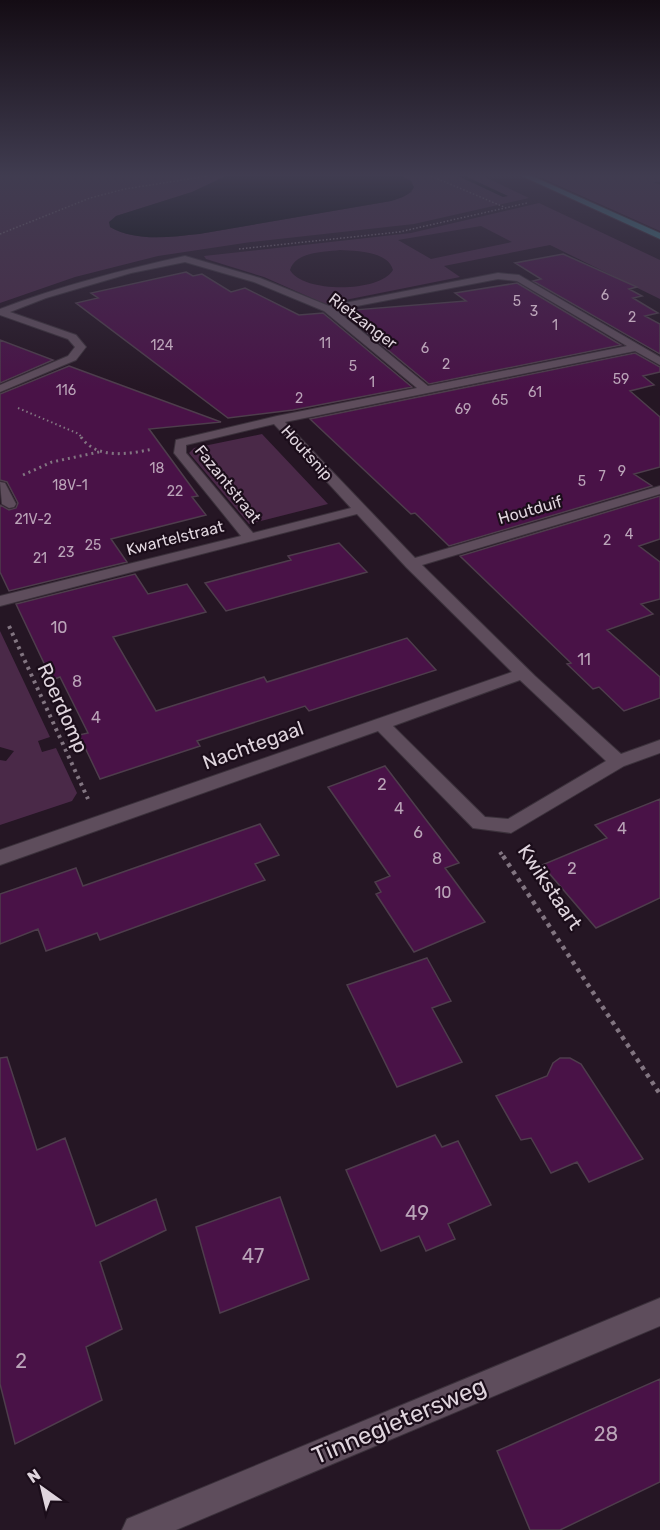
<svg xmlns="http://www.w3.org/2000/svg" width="660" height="1530" font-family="Rubik,sans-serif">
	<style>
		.green { fill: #4a2948; fill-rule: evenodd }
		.water { fill: #000606 }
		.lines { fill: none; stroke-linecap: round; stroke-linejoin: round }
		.stream { fill: #000606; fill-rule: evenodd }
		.building { fill: #491247; stroke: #4e3d4c; stroke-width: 1.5 }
		.lane-casing { stroke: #3b313b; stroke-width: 2 }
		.street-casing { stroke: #3b313b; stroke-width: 2 }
		.primary-casing { stroke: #3b313b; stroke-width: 2 }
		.path-far4 { stroke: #827581; stroke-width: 1.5; stroke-dasharray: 1.5 2; stroke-linecap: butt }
		.path-far3 { stroke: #827581; stroke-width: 2; stroke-dasharray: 1.5 3; stroke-linecap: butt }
		.path-far2 { stroke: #827581; stroke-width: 3; stroke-dasharray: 2 4; stroke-linecap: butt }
		.path-far1 { stroke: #827581; stroke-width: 4; stroke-dasharray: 3 4.5; stroke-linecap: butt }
		.path { stroke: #827581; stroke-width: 4.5; stroke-dasharray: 4 5; stroke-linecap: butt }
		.lane { fill: #5e4d5c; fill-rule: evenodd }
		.street { fill: #5e4d5c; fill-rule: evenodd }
		.primary { fill: #3b858e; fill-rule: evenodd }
		.labels { text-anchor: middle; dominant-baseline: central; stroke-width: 4.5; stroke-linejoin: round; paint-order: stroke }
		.far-number-label { font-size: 14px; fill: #baa4b8 }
		.far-street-label { font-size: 16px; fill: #dfd4dd; stroke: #1b0d1a }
		.number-label { font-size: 16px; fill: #baa4b8 }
		.street-label { font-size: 20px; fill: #dfd4dd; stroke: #1b0d1a }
		.near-number-label { font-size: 20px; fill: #baa4b8 }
		.near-street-label { font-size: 24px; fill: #dfd4dd; stroke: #1b0d1a }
	</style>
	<rect width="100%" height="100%" fill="#251624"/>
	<!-- green -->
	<path class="green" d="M 0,176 L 226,176 L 192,192 L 116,216 L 110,227 C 136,242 170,237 199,234 L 391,201 L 412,192 L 411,181 L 401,176 L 483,176 L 529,198 L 414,224 L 251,242 L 158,256 L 75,277 L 0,303 Z
		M 537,176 L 660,176 L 660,182 L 653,182 L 660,185 L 660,231 Z
		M 539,203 L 660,260 L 660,299 L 550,245 L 444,266 L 460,277 L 325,304 L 264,277 L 206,259 L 204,256 L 411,233 ZM 481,226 L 512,242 L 431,259 L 398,240 ZM 340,250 C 356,251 388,251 393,270 C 380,293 302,293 290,270 C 296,251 325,252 340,250 Z
		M 262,434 L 328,504 L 249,524 L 189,453 L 194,448 Z
		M 0,631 L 50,737 L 38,741 L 42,752 L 56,748 L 77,793 L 72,801 L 0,825 L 0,760 L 6,761 L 14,751 L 0,747 Z"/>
	<!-- water -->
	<path class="water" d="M 226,176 L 401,176 L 411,181 L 414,187 C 410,196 400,198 391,201 L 199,234 C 170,237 136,242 110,227 L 109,222 L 116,216 L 192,192 Z"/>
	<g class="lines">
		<!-- stream -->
		<path class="stream" d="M 458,176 L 465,176 L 508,196 L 503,197 Z"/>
	</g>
	<!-- building -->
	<path class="building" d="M 563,254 L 637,287 L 629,289 L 642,296 L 633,298 L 658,313 L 645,316 L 660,324 L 660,354 L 533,281 L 541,279 L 515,263 Z
		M 186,272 L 193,276 L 202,274 L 231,292 L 245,288 L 299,315 L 323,313 L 412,387 L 293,410 L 228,418 L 76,303 L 98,298 L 91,293 Z
		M 517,283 L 621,345 L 429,384 L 341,311 L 466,301 L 455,293 Z
		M 0,340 L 53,360 L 0,383 Z
		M 635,353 L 660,367 L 660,372 L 643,376 L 654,385 L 630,391 L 660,417 L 660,467 L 634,474 L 652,486 L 449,546 L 415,513 L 411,514 L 310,419 Z
		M 69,366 L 221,422 L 149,429 L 198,496 L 192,497 L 206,515 L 111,539 L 127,562 L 9,591 L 0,572 L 0,505 L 9,510 L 16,508 L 18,503 L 7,482 L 0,480 L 0,394 Z
		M 660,496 L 660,539 L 639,546 L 660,562 L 660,599 L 641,604 L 653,614 L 607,630 L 660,677 L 660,698 L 624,711 L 599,687 L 593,689 L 567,664 L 571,663 L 460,556 Z
		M 339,543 L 367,572 L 226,611 L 205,583 L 291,560 L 288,556 Z
		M 135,574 L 148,594 L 187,584 L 206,612 L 113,637 L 156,711 L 264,677 L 267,682 L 407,638 L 436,670 L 309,711 L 305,706 L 197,741 L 200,746 L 100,779 L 79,735 L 88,733 L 60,677 L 52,680 L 16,604 Z
		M 385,766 L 459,863 L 445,868 L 485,922 L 414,952 L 376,894 L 381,892 L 375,882 L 390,876 L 328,787 Z
		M 660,799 L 660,898 L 596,928 L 542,865 L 607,838 L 595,825 Z
		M 260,824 L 279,855 L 255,864 L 265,880 L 100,940 L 97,933 L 46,951 L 38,929 L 0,944 L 0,894 L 76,868 L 83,886 Z
		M 427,958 L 451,1001 L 432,1008 L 462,1062 L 397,1087 L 347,985 Z
		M 7,1057 L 37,1150 L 65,1138 L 96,1226 L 156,1199 L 166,1230 L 100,1262 L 122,1329 L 86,1347 L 102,1400 L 15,1444 L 0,1384 L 0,1058 Z
		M 560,1058 L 570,1058 L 581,1064 L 643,1159 L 589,1182 L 577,1162 L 551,1173 L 531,1138 L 521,1140 L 496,1096 L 547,1076 L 553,1063 Z
		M 435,1135 L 442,1147 L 458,1141 L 491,1205 L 448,1224 L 455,1239 L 426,1251 L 419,1236 L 381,1251 L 346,1170 Z
		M 280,1197 L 309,1279 L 220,1313 L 196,1227 Z
		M 660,1379 L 660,1482 L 560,1530 L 530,1530 L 497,1451 Z"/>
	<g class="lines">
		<!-- lane casing -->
		<g class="lane-casing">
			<path id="lane" d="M 0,482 L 5,483 L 16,504 L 14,507 L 9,508 L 2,504 Z"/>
		</g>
		<!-- street casing -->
		<g class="street-casing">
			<path id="street" d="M 185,256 L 260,278 L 329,306 L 498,273 L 519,275 L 660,357 L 660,365 L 635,351 L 285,422 L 415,558 L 660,486 L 660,494 L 422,565 L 535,676 L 621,754 L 660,740 L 660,753 L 624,766 L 511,833 L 473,828 L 378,731 L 0,865 L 0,850 L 512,672 L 406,567 L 357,514 L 0,606 L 0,596 L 241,536 L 174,453 L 176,440 L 277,416 L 417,388 L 324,311 L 254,282 L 185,262 L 131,273 L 46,298 L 10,312 L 76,335 L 86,347 L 76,360 L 0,392 L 0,385 L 68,356 L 75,347 L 68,339 L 0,315 L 0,309 C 60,286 122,270 185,256 ZM 498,279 L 517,281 L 627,346 L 428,386 L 336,310 ZM 274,424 L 351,508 L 253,533 L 186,453 L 186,445 ZM 520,680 L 606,761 L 508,819 L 485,817 L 393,726 Z
				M 660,1298 L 660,1326 L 176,1530 L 122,1530 L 127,1519 Z"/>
		</g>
		<!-- primary casing -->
		<g class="primary-casing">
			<path id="primary" d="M 522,176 L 532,176 L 660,233 L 660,239 Z"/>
		</g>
		<!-- path-far4 -->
		<path class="path-far4" d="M 431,176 L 504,207
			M 0,234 L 90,198 L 125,189 L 208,176
			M 239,249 L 399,232 L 527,203"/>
		<!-- path-far3 -->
		<path class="path-far3" d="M 18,408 L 79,434 L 82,438"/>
		<!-- path-far2 -->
		<path class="path-far2" d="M 81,437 C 97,460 129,454 153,449
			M 23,475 L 52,462 L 99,452"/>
		<!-- path-far1 -->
		<path class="path-far1" d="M 9,626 L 88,799
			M 500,852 L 504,858"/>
		<!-- path -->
		<path class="path" d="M 503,856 L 660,1094"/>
		<!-- lane -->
		<use href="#lane" class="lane"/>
		<!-- street -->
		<use href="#street" class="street"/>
		<!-- primary -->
		<use href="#primary" class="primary"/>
	</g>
	<!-- sky -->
	<linearGradient id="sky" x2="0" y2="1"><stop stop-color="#140c14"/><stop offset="0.45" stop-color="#403c50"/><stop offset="1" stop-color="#403c50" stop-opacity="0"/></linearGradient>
	<rect width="660" height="390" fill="url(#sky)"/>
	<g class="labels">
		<!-- far-number labels -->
		<g class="far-number-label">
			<text x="605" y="295">6</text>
			<text x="517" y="301">5</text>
			<text x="534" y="311">3</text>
			<text x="632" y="317">2</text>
			<text x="555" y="325">1</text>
			<text x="325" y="343">11</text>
			<text x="162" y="345">124</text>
			<text x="425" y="348">6</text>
			<text x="446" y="364">2</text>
			<text x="353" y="366">5</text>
			<text x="621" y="379">59</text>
			<text x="372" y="382">1</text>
			<text x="66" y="390">116</text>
			<text x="535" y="392">61</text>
			<text x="299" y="398">2</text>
			<text x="500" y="400">65</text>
			<text x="463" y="409">69</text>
			<text x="157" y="468">18</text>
			<text x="622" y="471">9</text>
			<text x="602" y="476">7</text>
			<text x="582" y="481">5</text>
			<text x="70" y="485">18V-1</text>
			<text x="175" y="491">22</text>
			<text x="33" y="519">21V-2</text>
			<text x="629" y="534">4</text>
			<text x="607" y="540">2</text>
			<text x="93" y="545">25</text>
			<text x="66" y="552">23</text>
			<text x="40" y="558">21</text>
		</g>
		<!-- far-street labels -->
		<g class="far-street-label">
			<text transform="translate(363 321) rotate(37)">Rietzanger</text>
			<text transform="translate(307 453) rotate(48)">Houtsnip</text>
			<text transform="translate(228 484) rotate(51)">Fazantstraat</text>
			<text transform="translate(530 510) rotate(-16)">Houtduif</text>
			<text transform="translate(175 538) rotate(-14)">Kwartelstraat</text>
		</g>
		<!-- number labels -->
		<g class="number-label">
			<text x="59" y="627">10</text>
			<text x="584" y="659">11</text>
			<text x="77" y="681">8</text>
			<text x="96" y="717">4</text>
			<text x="382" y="784">2</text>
			<text x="399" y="808">4</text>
			<text x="622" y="828">4</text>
			<text x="418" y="832">6</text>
			<text x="437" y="858">8</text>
			<text x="572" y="868">2</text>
			<text x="443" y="892">10</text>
		</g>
		<!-- street labels -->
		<g class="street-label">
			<text transform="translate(63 708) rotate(66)">Roerdomp</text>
			<text transform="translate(253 745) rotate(-20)">Nachtegaal</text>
			<text transform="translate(550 887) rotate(56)">Kwikstaart</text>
		</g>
		<!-- near-number labels -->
		<g class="near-number-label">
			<text x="417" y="1213">49</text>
			<text x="253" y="1256">47</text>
			<text x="21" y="1361">2</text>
			<text x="606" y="1434">28</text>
		</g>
		<!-- near-street labels -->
		<g class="near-street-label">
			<text transform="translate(399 1421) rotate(-23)">Tinnegietersweg</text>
		</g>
	</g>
	<!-- north arrow -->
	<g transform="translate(42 1488) rotate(326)" stroke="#1b0d1a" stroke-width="4.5" paint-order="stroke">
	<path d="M0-4.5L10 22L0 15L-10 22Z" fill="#dfd4dd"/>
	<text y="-9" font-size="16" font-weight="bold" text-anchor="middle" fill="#dfd4dd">N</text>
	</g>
</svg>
